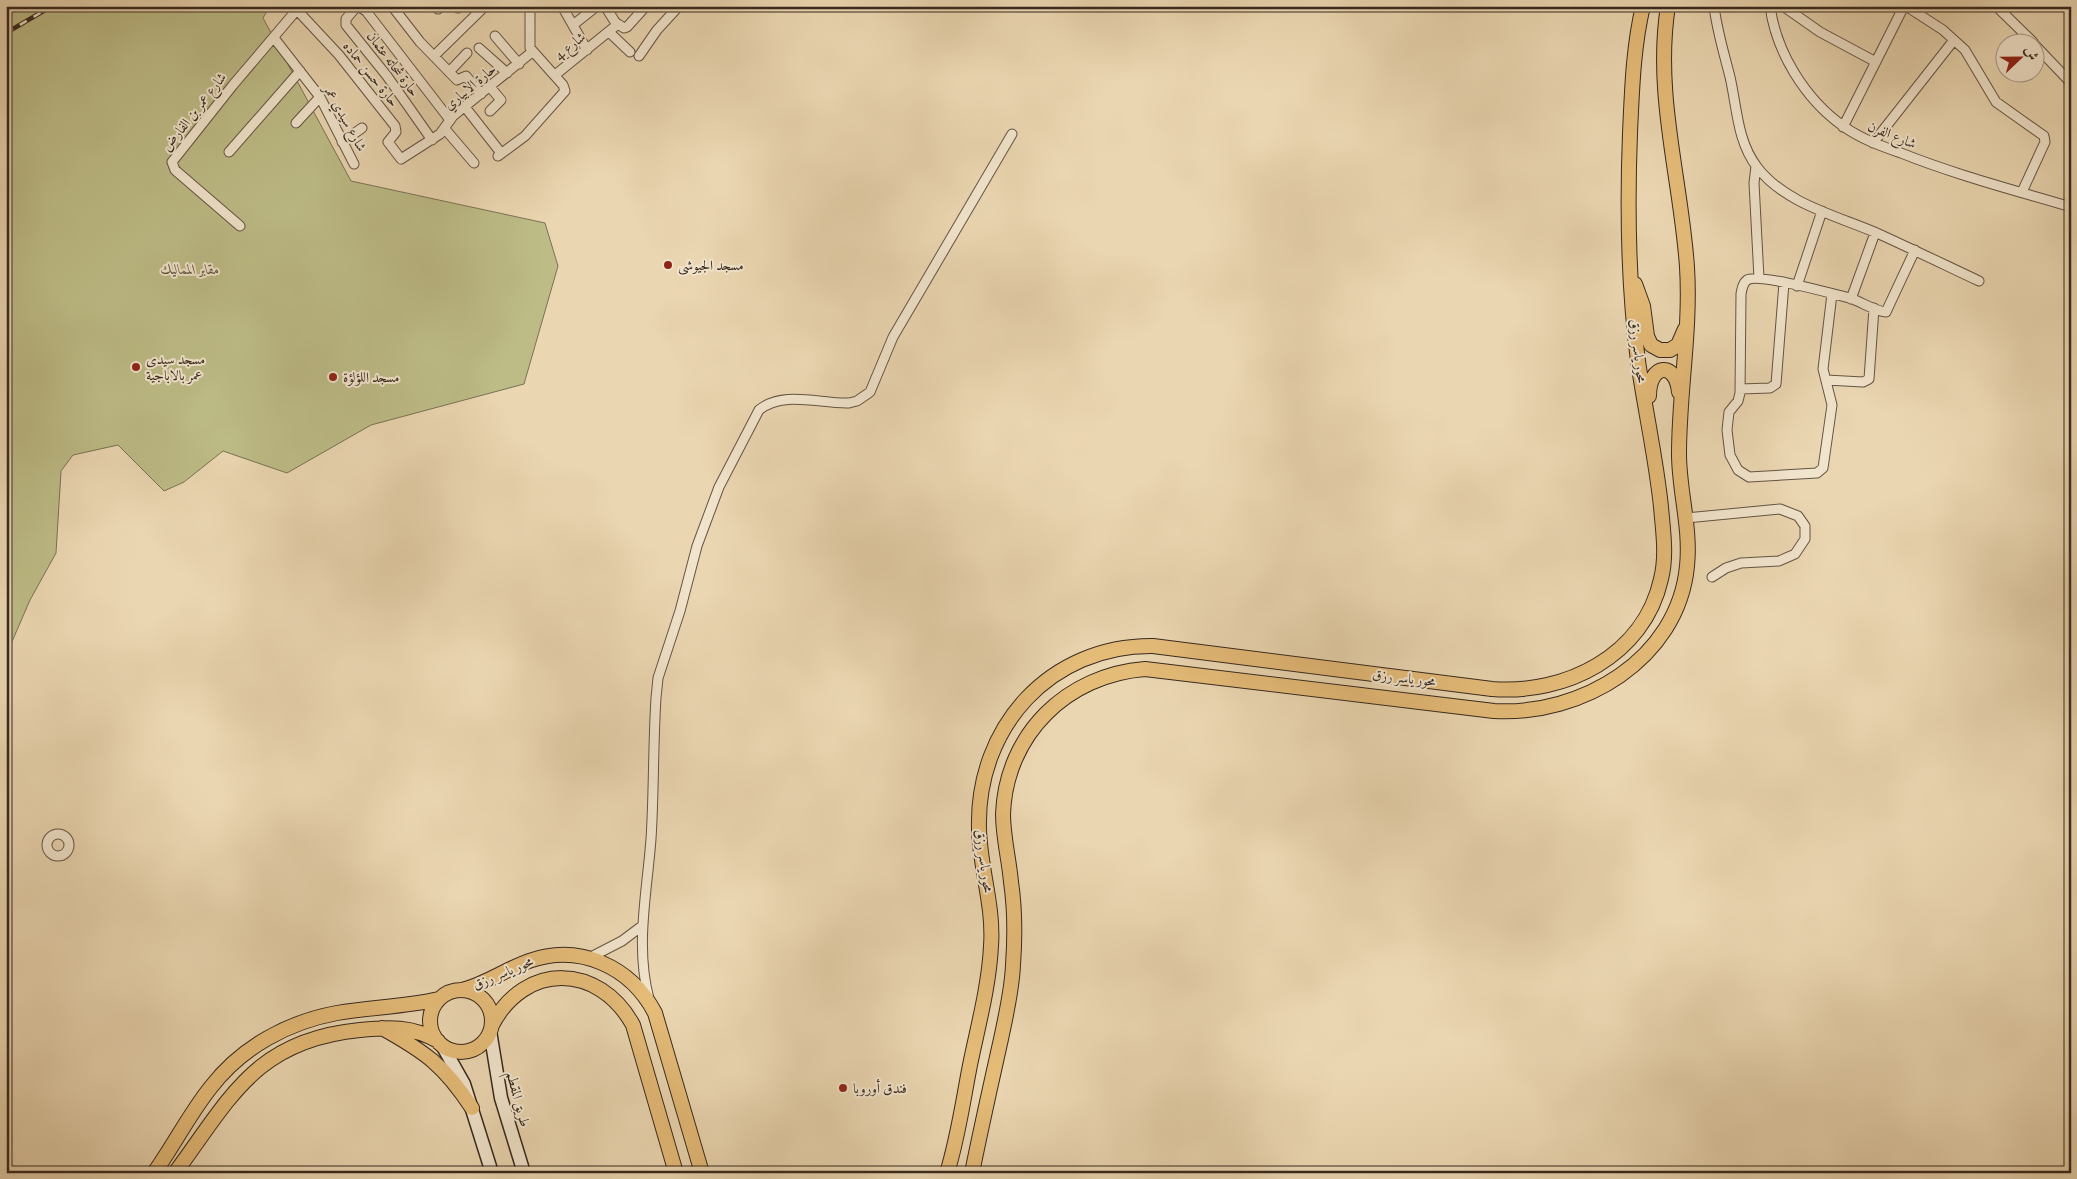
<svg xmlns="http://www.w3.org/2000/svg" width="2077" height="1179" font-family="'IM FELL Great Primer',Amiri,serif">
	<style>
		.green { fill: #bdbc87; stroke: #7a7253 }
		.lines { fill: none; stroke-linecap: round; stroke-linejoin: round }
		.street-casing { stroke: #645444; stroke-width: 11 }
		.secondary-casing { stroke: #37291f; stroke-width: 15 }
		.primary-casing { stroke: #37291f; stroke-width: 16 }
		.street { stroke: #f1e4cc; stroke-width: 9 }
		.secondary { stroke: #f1e4cc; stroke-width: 12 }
		.primary { stroke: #e5bb78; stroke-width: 14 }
		.rail-casing { stroke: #37291f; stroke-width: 4.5 }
		.rail { stroke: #f1e4cc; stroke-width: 2.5; stroke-dasharray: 8; stroke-linecap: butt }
		.poi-dot { fill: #8f2418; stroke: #f1e4cc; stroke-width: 2 }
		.labels { text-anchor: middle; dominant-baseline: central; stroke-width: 4; stroke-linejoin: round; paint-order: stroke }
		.street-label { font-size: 14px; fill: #37291f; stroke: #f1e4cc }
		.poi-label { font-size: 14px; fill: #37291f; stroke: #f1e4cc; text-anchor: start }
		.park-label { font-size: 14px; font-style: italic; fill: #584e39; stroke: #f1e4cc }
	</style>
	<rect width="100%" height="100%" fill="#ead6b1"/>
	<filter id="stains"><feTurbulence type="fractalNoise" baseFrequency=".004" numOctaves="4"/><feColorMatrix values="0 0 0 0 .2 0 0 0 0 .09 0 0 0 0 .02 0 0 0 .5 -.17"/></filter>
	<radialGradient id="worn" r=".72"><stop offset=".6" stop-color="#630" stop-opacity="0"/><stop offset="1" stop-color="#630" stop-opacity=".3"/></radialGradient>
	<!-- green -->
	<path class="green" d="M 6,6 L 270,6 L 263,18 L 351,181 L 545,223 L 558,266 L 524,384 L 371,425 L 287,473 L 223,451 L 184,482 L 164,491 L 118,445 L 73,455 L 61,471 L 56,553 L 30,600 L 11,644 L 6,649 Z"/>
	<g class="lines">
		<!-- street casing -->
		<g class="street-casing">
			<path id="street" d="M 357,6 L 346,19 L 346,25 L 387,76 L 432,140
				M 358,6 L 366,11 L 450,120
				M 392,6 L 420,42 L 457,80 L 466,76 L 481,94
				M 435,6 L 438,9
				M 456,6 L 458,8
				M 562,6 L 587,50
				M 605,6 L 617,25
				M 1714,6 C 1717,31 1724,53 1730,77 C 1737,107 1737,141 1757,167 C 1785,204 1838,216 1879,234 C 1912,249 1945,265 1979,281
				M 1770,6 C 1776,52 1805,99 1843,126 C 1861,139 1881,146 1901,153 C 1956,175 2014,190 2071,207
				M 1783,6 L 1820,32 L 1876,62
				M 1906,6 L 1943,30 L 1965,50 L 1996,102 L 2044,136 L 2045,142 L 2022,192
				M 1996,6 L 2033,42
				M 297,10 L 339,55 L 395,126 L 396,132 L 388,142 L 401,159 L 440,134 L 453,116 L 532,52
				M 573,25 L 597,6
				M 609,32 L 630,52
				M 495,36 L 519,64
				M 274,38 L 320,97 L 354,164
				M 2034,44 L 2071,83
				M 479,48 L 507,73
				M 434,56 L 485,6
				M 639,56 L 657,30 L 679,6
				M 449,72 L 467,53
				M 555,75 L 618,24 L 624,28 L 627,27 L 646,6
				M 490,87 L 501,100 L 490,111
				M 465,107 L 501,153
				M 296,123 L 320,97
				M 1843,127 L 1904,6
				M 445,129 L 474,163
				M 342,142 L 362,128
				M 1873,143 L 1954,40
				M 229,152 L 300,71
				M 498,156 L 525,136 L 565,91 L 563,85 L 530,48 L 530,6
				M 1756,166 L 1754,183 L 1759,278
				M 240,226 L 175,170 L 172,162 L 233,85 L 300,6
				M 1797,286 L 1822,211
				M 1832,294 L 1823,369 L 1832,405 L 1823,468 L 1817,473 L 1749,477 L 1738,470 L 1730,455 L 1727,430 L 1729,412 L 1738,401 L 1740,393 L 1741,294 C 1742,288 1743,283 1747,280 C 1758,273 1834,294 1850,298 C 1862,302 1874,311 1886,312 L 1915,250
				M 1851,299 L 1875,233
				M 1826,380 L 1863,382 L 1869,379 L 1874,308
				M 1740,389 L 1770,388 L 1776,384 L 1784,283
				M 1686,518 L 1780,509 L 1798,516 L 1805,526 L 1805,539 L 1795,554 L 1779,561 L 1741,563 L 1726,568 L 1712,577
				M47 845a11 11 0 1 1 22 0a11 11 0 1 1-22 0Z
				M 589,958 L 622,941 L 642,926
				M 649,999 C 635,946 647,893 651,839 C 654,792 653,745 656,698 L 658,678 L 680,611 L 697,546 L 719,487 L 759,410 C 783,390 820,404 849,403 L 857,401 L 870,392 L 893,337 L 1012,134"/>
		</g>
		<!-- secondary casing -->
		<g class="secondary-casing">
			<path id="secondary" d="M 490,1031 L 501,1098 L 524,1173
				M 442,1045 L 464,1084 L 492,1173"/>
		</g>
		<!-- primary casing -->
		<g class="primary-casing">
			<path id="primary" d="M 1635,284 L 1643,306 L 1647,336 L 1651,345 L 1660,350 L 1670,350 L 1678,345 L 1685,329
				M 1649,396 C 1649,363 1676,361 1679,392
				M 462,990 C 486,984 506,969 529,961 C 580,943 631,967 655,1013 L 702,1173
				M430 1021a31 31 0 1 1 62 0a31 31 0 1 1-62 0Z
				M 492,1025 C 525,962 599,963 633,1025 L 676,1173
				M 382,1028 C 425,1052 444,1065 472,1108
				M 154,1173 C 174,1145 190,1113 211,1087 C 242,1047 288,1022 337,1013 C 371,1007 405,1007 439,999
				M 175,1173 C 231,1097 256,1040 360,1030 C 389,1027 412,1026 438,1041
				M 947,1173 C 958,1138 963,1101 970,1065 C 978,1026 989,986 991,946 C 994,906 980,869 979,829 C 976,727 1050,645 1153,646 L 1492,689 C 1565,695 1644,656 1661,579 C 1667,555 1663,531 1661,507 C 1656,458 1645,410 1638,361 C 1628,285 1627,210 1630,133 C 1632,91 1633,48 1643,6
				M 972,1173 C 981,1128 991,1084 1001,1039 C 1006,1015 1012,990 1013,965 C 1015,937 1015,909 1011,882 C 1009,859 1003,837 1003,814 C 1006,734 1067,675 1145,669 L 1494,711 C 1581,716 1678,660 1687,566 C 1691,528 1679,491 1679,454 C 1679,391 1691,330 1687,267 C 1681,179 1654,94 1668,6"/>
		</g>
		<!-- street -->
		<use href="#street" class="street"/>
		<!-- secondary -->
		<use href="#secondary" class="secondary"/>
		<!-- primary -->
		<use href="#primary" class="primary"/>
		<!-- rail casing -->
		<g class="rail-casing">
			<path id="rail" d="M 6,33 L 52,6"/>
		</g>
		<!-- rail -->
		<use href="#rail" class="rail"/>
	</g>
	<!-- markers -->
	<g class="poi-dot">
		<circle cx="668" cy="265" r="5"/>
		<circle cx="136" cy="367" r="5"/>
		<circle cx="333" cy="377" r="5"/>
		<circle cx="843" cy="1088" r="5"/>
	</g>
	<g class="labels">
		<!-- street labels -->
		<g class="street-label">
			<text transform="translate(570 46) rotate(-39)">شارع 4</text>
			<text transform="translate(393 64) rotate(53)">حارة شحاته عثمان</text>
			<text transform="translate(371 74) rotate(51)">حارة حسن حماده</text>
			<text transform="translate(470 87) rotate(-40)">حارة الابياري</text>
			<text transform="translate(194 112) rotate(-52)">شارع عمر بن الفارض</text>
			<text transform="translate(345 118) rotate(61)">شارع سيدي عمر</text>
			<text transform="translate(1892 135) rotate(22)">شارع الفرن</text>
			<text transform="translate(1638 351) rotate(83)">محور ياسر رزق</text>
			<text transform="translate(1404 678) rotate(7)">محور ياسر رزق</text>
			<text transform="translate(984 861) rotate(82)">محور ياسر رزق</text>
			<text transform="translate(503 973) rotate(-23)">محور ياسر رزق</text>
			<text transform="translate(518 1099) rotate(75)">طريق المقطم</text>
		</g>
		<!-- poi labels -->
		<g class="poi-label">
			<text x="678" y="265">مسجد الجيوشى</text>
			<text x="146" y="359">مسجد سيدى<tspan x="146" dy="16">عمر بالاباجية</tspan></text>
			<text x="343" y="377">مسجد اللؤلؤة</text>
			<text x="853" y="1088">فندق أوروبا</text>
		</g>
		<!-- park labels -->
		<g class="park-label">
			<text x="190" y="269">مقابر المماليك</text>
		</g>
	</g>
	<!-- margin -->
	<rect width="2077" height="1179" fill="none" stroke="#ead6b1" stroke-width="25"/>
	<rect x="8" y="8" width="2062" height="1164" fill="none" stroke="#37291f" stroke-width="2.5"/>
	<rect x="12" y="12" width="2052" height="1154" fill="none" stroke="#37291f"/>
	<!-- north arrow -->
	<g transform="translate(2020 58) rotate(68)"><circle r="24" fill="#f1e4cc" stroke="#a79987"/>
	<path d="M0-4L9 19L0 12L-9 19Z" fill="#8f2418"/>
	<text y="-8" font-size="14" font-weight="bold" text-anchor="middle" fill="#37291f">ش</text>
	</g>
	<rect width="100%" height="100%" filter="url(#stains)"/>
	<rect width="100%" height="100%" fill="url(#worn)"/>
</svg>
